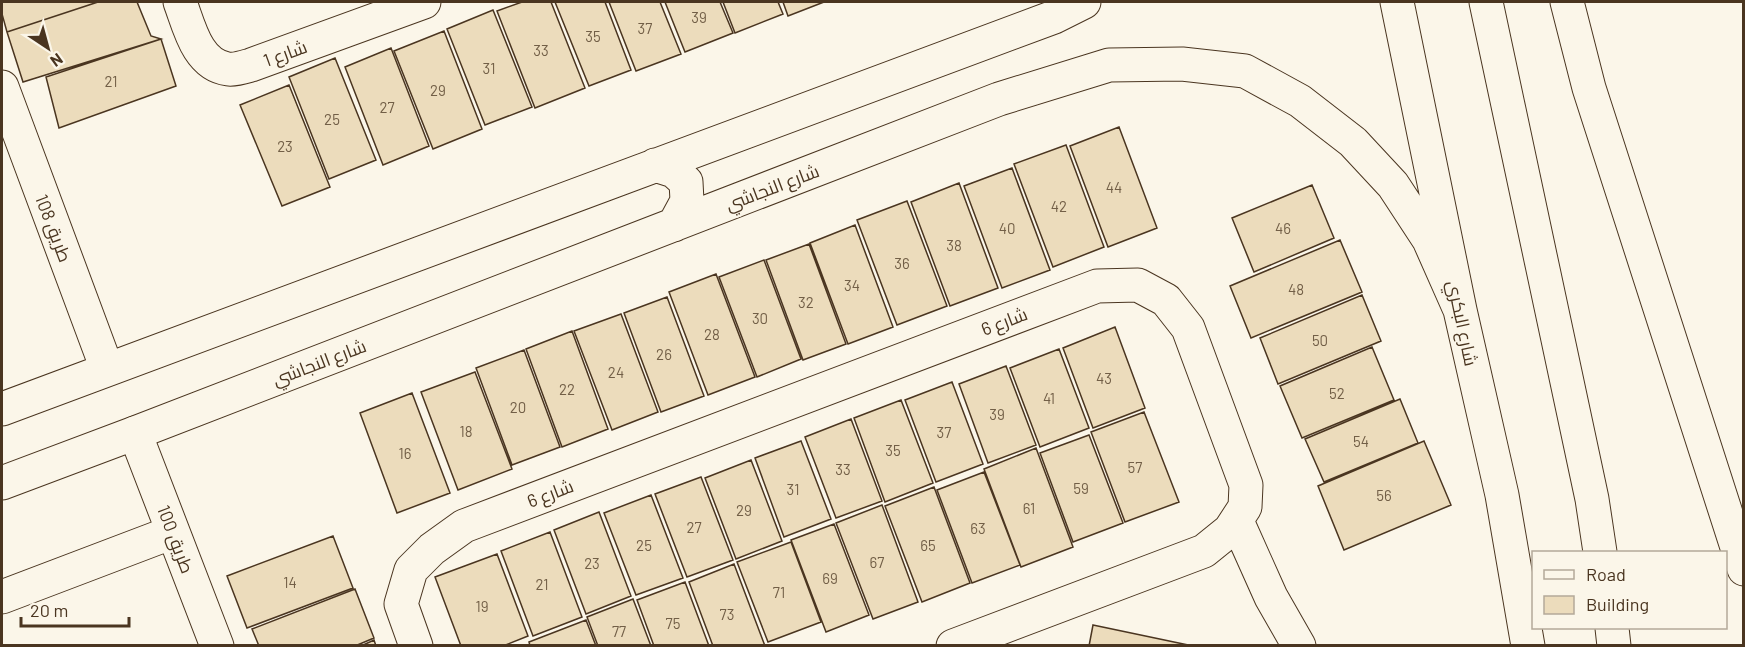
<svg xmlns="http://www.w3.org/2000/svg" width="1745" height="647" font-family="Barlow,Cairo,sans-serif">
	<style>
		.building { fill: #ecdcbc; stroke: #4a3520; stroke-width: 1.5 }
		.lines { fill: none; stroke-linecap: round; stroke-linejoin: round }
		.minor-casing { stroke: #4a3520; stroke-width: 35 }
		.major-casing { stroke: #4a3520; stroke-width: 35 }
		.minor { stroke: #fbf6e9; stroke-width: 33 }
		.major { stroke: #fbf6e9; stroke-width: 33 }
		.labels { text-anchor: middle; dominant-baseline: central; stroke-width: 4.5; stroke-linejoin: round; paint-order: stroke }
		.number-label { font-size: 15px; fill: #725f47 }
		.street-label { font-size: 18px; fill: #4a3520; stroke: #fbf6e9 }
	</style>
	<rect width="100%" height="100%" fill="#fbf6e9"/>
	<!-- building -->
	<path class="building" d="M 2,2 L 98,2 L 7,32 L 2,14 Z
		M 98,2 L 137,2 L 151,36 L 161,39 L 23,82 L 7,32 Z
		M 522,2 L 551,2 L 585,88 L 535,108 L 497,11 Z
		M 555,2 L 605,2 L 631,70 L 589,86 Z
		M 609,2 L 660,2 L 681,54 L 636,71 Z
		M 665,2 L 720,2 L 733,33 L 685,52 Z
		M 723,2 L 778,2 L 783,14 L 735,33 Z
		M 783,2 L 824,2 L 788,16 Z
		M 493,10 L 532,107 L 485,125 L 447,29 Z
		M 444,31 L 482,129 L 433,149 L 394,51 Z
		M 161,39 L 176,86 L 59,128 L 46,77 Z
		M 391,48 L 429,146 L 383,165 L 345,67 Z
		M 335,58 L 376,160 L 329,179 L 289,77 Z
		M 289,85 L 330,187 L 282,206 L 240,105 Z
		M 1119,127 L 1157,228 L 1108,247 L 1070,146 Z
		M 1066,145 L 1104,247 L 1053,267 L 1014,164 Z
		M 1012,168 L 1050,270 L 1002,288 L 964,186 Z
		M 959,183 L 998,288 L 950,306 L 911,202 Z
		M 1312,185 L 1334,238 L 1254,272 L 1232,218 Z
		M 907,201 L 947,306 L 897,325 L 857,220 Z
		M 855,225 L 893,327 L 848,344 L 810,243 Z
		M 1340,240 L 1362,292 L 1251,338 L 1230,286 Z
		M 809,244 L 846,344 L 803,360 L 766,260 Z
		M 764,260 L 801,359 L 757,377 L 719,277 Z
		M 716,274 L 755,377 L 708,395 L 669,292 Z
		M 1362,295 L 1381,341 L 1278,384 L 1260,338 Z
		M 667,297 L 704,396 L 661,412 L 624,313 Z
		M 621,314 L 658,412 L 612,430 L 574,331 Z
		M 1115,327 L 1145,408 L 1093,428 L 1063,348 Z
		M 572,331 L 608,429 L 562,447 L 526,349 Z
		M 1372,347 L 1394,400 L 1302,438 L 1280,386 Z
		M 1059,349 L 1089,428 L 1040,447 L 1010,368 Z
		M 524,350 L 560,447 L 512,465 L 476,368 Z
		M 1006,366 L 1036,445 L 988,463 L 959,384 Z
		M 475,372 L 512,469 L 458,490 L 421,392 Z
		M 952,382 L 983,464 L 936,482 L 905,400 Z
		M 412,393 L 450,493 L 397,513 L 360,413 Z
		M 1400,399 L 1418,443 L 1324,482 L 1305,439 Z
		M 901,400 L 933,483 L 885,502 L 854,418 Z
		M 1144,412 L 1179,502 L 1125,522 L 1091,432 Z
		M 851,419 L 882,501 L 836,518 L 805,437 Z
		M 1089,435 L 1123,523 L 1073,542 L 1040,453 Z
		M 801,441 L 831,519 L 784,537 L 755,458 Z
		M 1424,441 L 1451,505 L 1344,550 L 1318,486 Z
		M 1036,448 L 1073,547 L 1021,567 L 984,469 Z
		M 751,460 L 782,541 L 736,559 L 705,478 Z
		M 984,472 L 1020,565 L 972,583 L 937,490 Z
		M 701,477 L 733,560 L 687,577 L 655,494 Z
		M 934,487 L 970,583 L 922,602 L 885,506 Z
		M 651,495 L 683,578 L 636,595 L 604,513 Z
		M 882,505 L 918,602 L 873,619 L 836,523 Z
		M 599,512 L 631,596 L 586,614 L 554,530 Z
		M 834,524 L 869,615 L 826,632 L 791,540 Z
		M 550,532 L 582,617 L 533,636 L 501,551 Z
		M 333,536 L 353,588 L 247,628 L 227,576 Z
		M 791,542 L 821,622 L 768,642 L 737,562 Z
		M 497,554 L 528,636 L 503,646 L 461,646 L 435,577 Z
		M 734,564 L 765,646 L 713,646 L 689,582 Z
		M 685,582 L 709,646 L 654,646 L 637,600 Z
		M 355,589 L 374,638 L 355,646 L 259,646 L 252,629 Z
		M 633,599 L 651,646 L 598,646 L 587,617 Z
		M 586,620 L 596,646 L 530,646 L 529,642 Z
		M 1093,625 L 1193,646 L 1089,646 Z
		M 374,640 L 376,646 L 361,646 Z"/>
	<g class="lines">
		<!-- minor casing -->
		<g class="minor-casing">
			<path id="minor" d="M 180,2 C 189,26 197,65 228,69 C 235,70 244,67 251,65 L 424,2
				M 1567,2 L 1589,88 L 1744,569
				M 2,87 L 107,369
				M 135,433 L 217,646
				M 1237,521 L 1271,597 L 1299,646
				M 2,597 L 173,532
				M 416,646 L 401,604 L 411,570 L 432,549 L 464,526 L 1097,286 L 1138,285 L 1166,300 L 1188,328 L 1246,485 L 1245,507 L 1230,530 L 1204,551 L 953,646"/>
		</g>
		<!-- major casing -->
		<g class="major-casing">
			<path id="major" d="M 1397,2 L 1460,310 L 1502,495 L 1528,646
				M 1486,2 L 1592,499 L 1600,552
				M 655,165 L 674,171 L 686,182 L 687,201 L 674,225
				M 2,409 L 1054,17 L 1084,2
				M 2,483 L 135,433 L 999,99 L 1109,65 L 1182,64 L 1245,71 L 1300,101 L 1353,142 L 1393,185 L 1429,240 L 1460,310
				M 1612,628 L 1614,646"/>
		</g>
		<!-- minor -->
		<use href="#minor" class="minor"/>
		<!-- major -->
		<use href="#major" class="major"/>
	</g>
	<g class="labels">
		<!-- number labels -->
		<g class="number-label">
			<text x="699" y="17">39</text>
			<text x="645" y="28">37</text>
			<text x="593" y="36">35</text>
			<text x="541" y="50">33</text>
			<text x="489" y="68">31</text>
			<text x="111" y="81">21</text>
			<text x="438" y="90">29</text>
			<text x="387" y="107">27</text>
			<text x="332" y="119">25</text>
			<text x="285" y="146">23</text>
			<text x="1114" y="187">44</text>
			<text x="1059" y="206">42</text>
			<text x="1007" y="228">40</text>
			<text x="1283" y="228">46</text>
			<text x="954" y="245">38</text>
			<text x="902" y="263">36</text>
			<text x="852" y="285">34</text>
			<text x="1296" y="289">48</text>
			<text x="806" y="302">32</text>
			<text x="760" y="318">30</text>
			<text x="712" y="334">28</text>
			<text x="1320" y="340">50</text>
			<text x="664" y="354">26</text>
			<text x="616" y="372">24</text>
			<text x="1104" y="378">43</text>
			<text x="567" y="389">22</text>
			<text x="1337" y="393">52</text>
			<text x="1049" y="398">41</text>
			<text x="518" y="407">20</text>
			<text x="997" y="414">39</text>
			<text x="466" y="431">18</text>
			<text x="944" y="432">37</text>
			<text x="1361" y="441">54</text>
			<text x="893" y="450">35</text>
			<text x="405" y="453">16</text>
			<text x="1135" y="467">57</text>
			<text x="843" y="469">33</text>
			<text x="1081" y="488">59</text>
			<text x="793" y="489">31</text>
			<text x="1384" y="495">56</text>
			<text x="1029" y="508">61</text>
			<text x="744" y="510">29</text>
			<text x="694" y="527">27</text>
			<text x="978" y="528">63</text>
			<text x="644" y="545">25</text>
			<text x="928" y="545">65</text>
			<text x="877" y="562">67</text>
			<text x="592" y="563">23</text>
			<text x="830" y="578">69</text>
			<text x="290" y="582">14</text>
			<text x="542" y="584">21</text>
			<text x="779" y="592">71</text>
			<text x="482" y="606">19</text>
			<text x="727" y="614">73</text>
			<text x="673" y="623">75</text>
			<text x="619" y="631">77</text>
		</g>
		<!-- street labels -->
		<g class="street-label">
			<text transform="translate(285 53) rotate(-20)">شارع 1</text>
			<text transform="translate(772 187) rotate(-21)">شارع النجاشي</text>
			<text transform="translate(54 228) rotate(69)">طريق 108</text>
			<text transform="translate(1004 321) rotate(-21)">شارع 6</text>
			<text transform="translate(1463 323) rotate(78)">شارع البكري</text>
			<text transform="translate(319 362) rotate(-21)">شارع النجاشي</text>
			<text transform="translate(550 493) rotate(-21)">شارع 6</text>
			<text transform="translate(176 539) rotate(69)">طريق 100</text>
		</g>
	</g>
	<!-- border -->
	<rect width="1745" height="647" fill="none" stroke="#4a3520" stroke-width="6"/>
	<!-- legend -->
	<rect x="1532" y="551" width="195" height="78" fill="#fbf6e9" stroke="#b4a999" stroke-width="1.5"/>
	<rect x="1544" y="570" width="30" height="9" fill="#fbf6e9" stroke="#b4a999" stroke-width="1.5"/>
	<text x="1586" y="581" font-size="18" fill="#4a3520">Road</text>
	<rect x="1544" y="596" width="30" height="18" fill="#ecdcbc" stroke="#b4a999" stroke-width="1.5"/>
	<text x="1586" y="611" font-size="18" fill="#4a3520">Building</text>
	<!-- north arrow -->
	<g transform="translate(48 48) rotate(144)" stroke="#fbf6e9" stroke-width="4.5" paint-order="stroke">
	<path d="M0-4.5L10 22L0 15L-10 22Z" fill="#4a3520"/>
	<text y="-9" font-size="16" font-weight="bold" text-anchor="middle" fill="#4a3520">N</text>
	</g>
	<!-- scale -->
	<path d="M21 617v9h108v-9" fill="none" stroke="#4a3520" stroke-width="3"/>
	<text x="30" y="617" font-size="18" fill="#4a3520" stroke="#fbf6e9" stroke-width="4.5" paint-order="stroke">20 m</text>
</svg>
